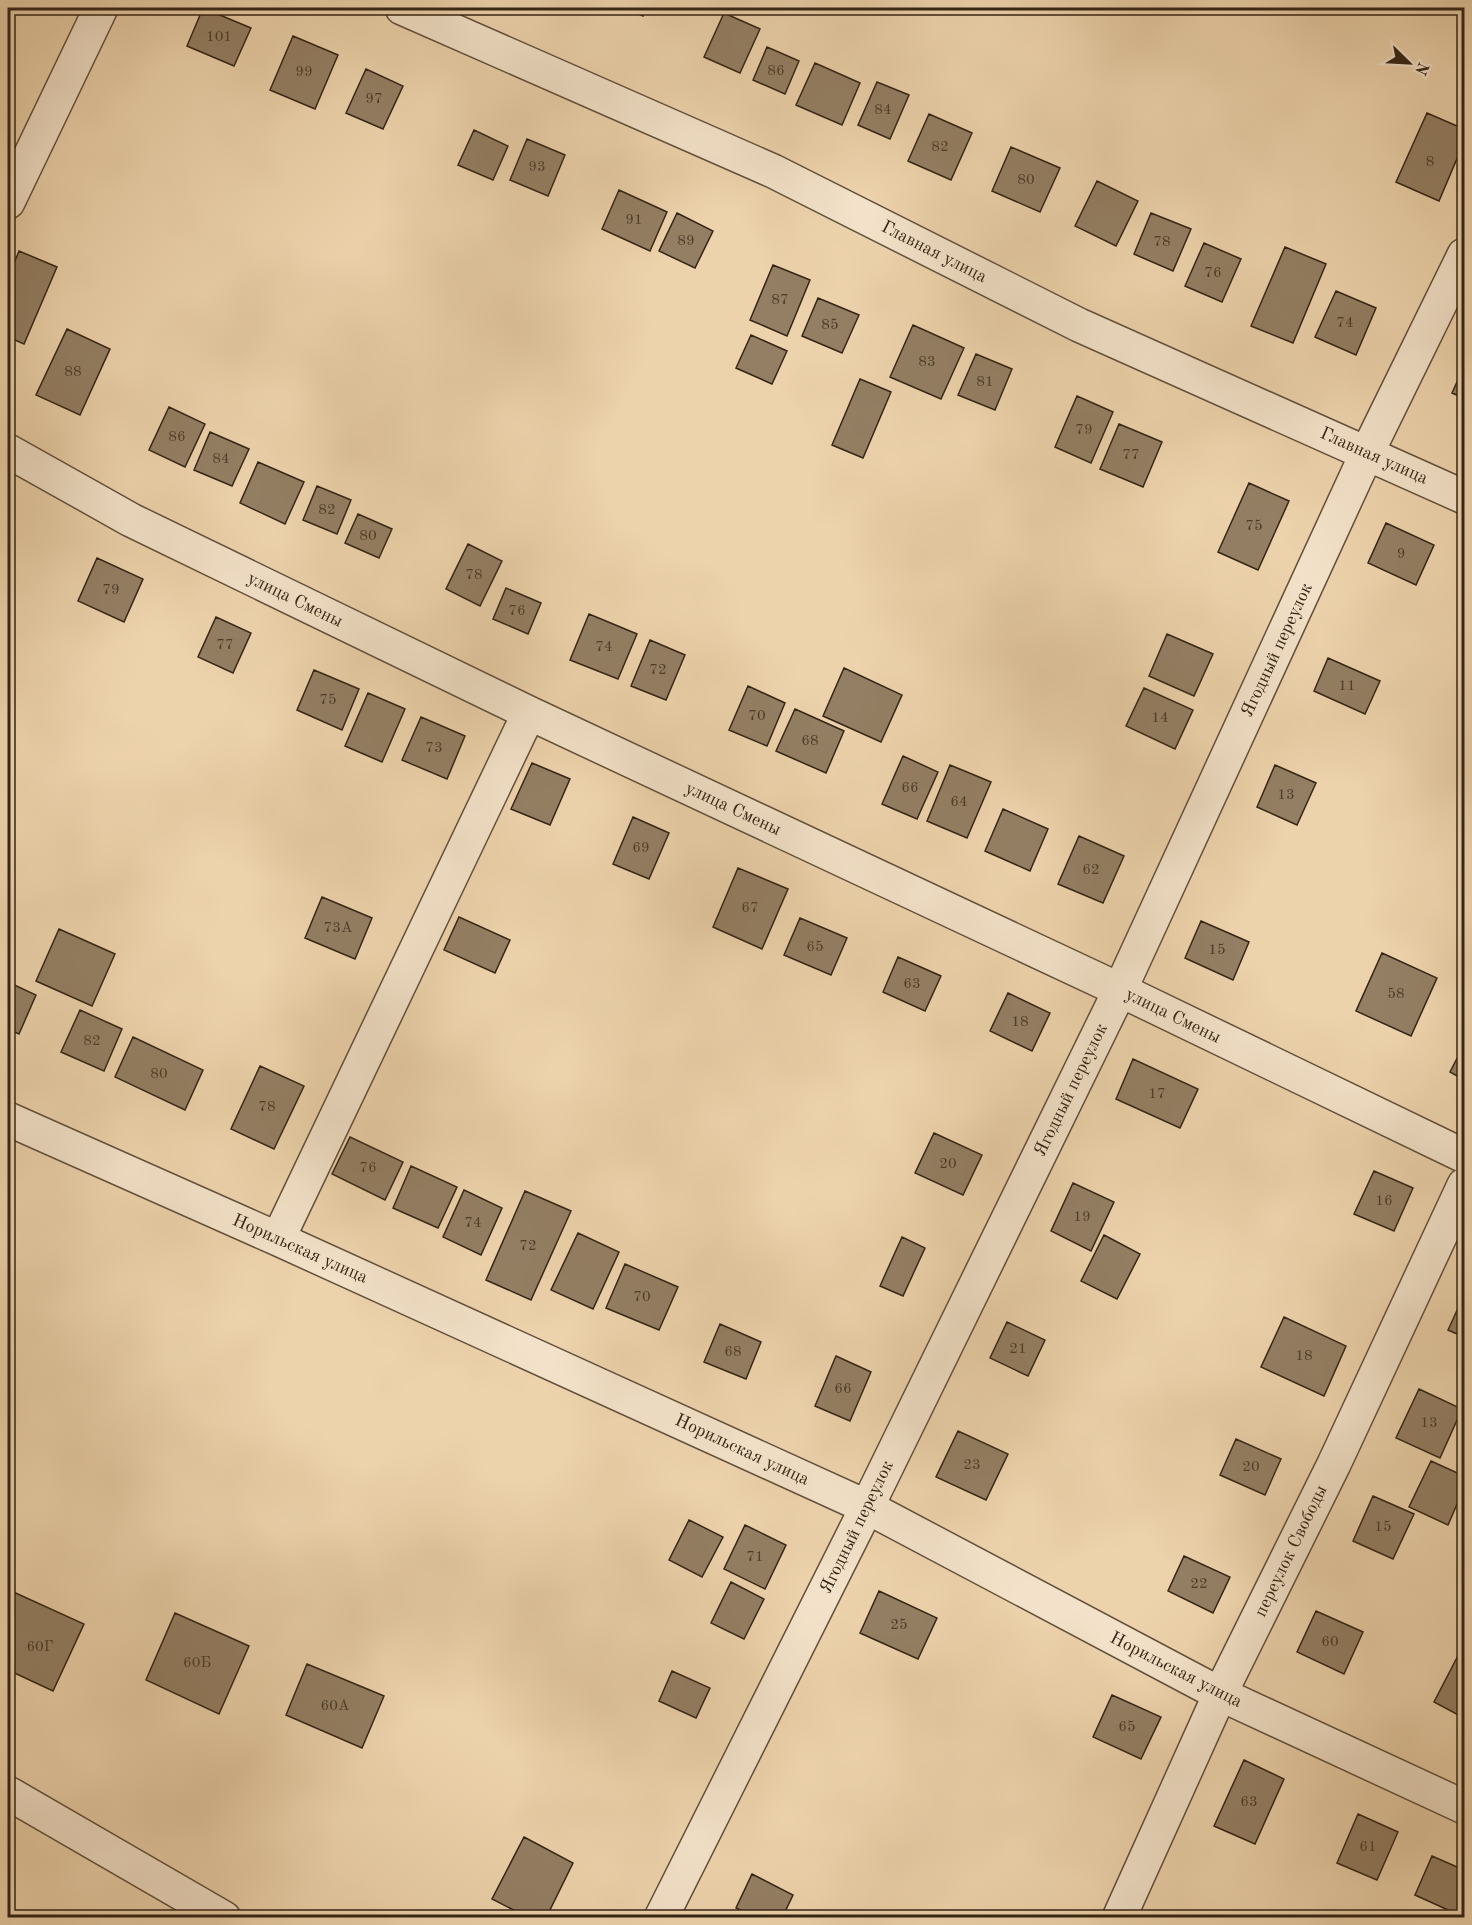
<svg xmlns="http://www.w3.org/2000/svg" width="1472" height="1925" font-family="'Old Standard TT',serif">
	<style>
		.building { fill: #947f64; stroke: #342516; stroke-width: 1.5 }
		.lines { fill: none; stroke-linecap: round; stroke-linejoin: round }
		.minor-casing { stroke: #62503c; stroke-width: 36 }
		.minor { stroke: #f3e2c9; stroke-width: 33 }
		.labels { text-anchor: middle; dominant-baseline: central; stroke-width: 5; stroke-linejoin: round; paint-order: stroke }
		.number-label { font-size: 15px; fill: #4c3c2a }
		.street-label { font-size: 18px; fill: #342516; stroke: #f3e2c9 }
	</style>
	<rect width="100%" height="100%" fill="#edd3ac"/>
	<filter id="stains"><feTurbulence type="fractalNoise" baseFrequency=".00333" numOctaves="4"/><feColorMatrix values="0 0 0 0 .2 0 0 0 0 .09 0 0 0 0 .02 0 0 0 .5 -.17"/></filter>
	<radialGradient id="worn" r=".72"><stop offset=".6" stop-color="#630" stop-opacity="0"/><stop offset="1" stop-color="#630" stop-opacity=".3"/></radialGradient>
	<!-- building -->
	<path class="building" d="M 203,8 L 251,28 L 234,66 L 187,46 Z
		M 625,8 L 647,8 L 643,16 Z
		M 724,13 L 760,29 L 740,73 L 704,57 Z
		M 293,36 L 338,55 L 315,109 L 270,90 Z
		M 767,47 L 799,61 L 785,94 L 753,80 Z
		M 815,63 L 860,83 L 842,125 L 796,105 Z
		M 366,69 L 403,86 L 383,129 L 346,113 Z
		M 877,82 L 909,95 L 890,139 L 858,125 Z
		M 1427,113 L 1464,129 L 1464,142 L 1439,201 L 1396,182 Z
		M 929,114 L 972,133 L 951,180 L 908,161 Z
		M 474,130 L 508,146 L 493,180 L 458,165 Z
		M 527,139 L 565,155 L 548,196 L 510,180 Z
		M 1011,147 L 1060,168 L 1040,212 L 992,191 Z
		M 1097,181 L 1138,201 L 1116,246 L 1075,226 Z
		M 619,190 L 667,212 L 650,251 L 602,229 Z
		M 677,213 L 713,231 L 695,268 L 659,251 Z
		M 1151,213 L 1191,229 L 1173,271 L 1134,254 Z
		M 1204,243 L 1241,259 L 1222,302 L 1185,286 Z
		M 1285,247 L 1326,264 L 1293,343 L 1251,326 Z
		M 19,251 L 57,267 L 24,344 L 8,337 L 8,278 Z
		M 773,265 L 810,280 L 787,336 L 750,320 Z
		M 1336,291 L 1376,308 L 1356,355 L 1315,337 Z
		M 818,298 L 859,315 L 842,353 L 802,336 Z
		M 913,325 L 964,348 L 941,399 L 890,377 Z
		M 67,329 L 110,349 L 80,415 L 36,395 Z
		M 751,335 L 787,351 L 772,384 L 736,368 Z
		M 976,354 L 1012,369 L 995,410 L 958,395 Z
		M 1464,366 L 1464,398 L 1452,393 Z
		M 860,379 L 891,392 L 863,458 L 832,445 Z
		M 1077,396 L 1113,412 L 1091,463 L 1055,447 Z
		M 169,407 L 205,424 L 185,467 L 149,450 Z
		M 1119,424 L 1162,442 L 1143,487 L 1100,469 Z
		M 210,432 L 249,449 L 232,486 L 194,470 Z
		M 258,462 L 304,482 L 285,524 L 240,503 Z
		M 1249,483 L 1289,501 L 1258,570 L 1218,552 Z
		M 317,486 L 351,500 L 337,534 L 303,520 Z
		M 358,514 L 392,529 L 379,558 L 345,543 Z
		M 1386,523 L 1434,545 L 1416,585 L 1368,563 Z
		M 468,544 L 502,561 L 480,606 L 446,589 Z
		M 97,558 L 143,579 L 124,622 L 78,601 Z
		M 506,588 L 541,603 L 528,634 L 493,619 Z
		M 589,614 L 637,634 L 618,679 L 570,660 Z
		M 216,617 L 251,633 L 233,673 L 198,657 Z
		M 1167,634 L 1213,654 L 1194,696 L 1149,676 Z
		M 650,640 L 685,655 L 666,700 L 631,686 Z
		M 1328,658 L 1380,681 L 1365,714 L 1314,691 Z
		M 844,668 L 902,695 L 881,742 L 823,716 Z
		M 314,670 L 359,689 L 342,730 L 297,710 Z
		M 748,686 L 785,703 L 767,746 L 729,730 Z
		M 1144,688 L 1193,710 L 1175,749 L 1126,726 Z
		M 368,693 L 405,709 L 382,762 L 345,746 Z
		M 795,709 L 844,731 L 826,773 L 776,751 Z
		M 421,717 L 465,736 L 447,779 L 402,760 Z
		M 903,756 L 938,772 L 917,819 L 882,804 Z
		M 532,763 L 570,779 L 550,825 L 511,809 Z
		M 950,765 L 991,782 L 967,838 L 927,821 Z
		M 1275,765 L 1316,783 L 1297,825 L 1257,807 Z
		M 1003,809 L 1048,829 L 1030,871 L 985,851 Z
		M 633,817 L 669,833 L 649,879 L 613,864 Z
		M 1079,836 L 1124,856 L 1103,903 L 1058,884 Z
		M 738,868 L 788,889 L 762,949 L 713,927 Z
		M 322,897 L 372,918 L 355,959 L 305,938 Z
		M 459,917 L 510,940 L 495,973 L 444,950 Z
		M 800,918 L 847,938 L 831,975 L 784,955 Z
		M 1201,921 L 1249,942 L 1233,980 L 1185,958 Z
		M 59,929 L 115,954 L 92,1006 L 36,981 Z
		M 1382,953 L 1437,978 L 1411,1036 L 1356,1011 Z
		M 898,957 L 941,976 L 925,1011 L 883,992 Z
		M 8,982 L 36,995 L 19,1034 L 8,1029 Z
		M 1008,993 L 1050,1013 L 1032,1051 L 990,1031 Z
		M 80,1010 L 122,1029 L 104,1071 L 61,1052 Z
		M 133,1037 L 203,1070 L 185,1110 L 115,1077 Z
		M 1464,1045 L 1464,1080 L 1450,1072 Z
		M 1133,1059 L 1198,1089 L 1180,1128 L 1116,1099 Z
		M 260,1066 L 304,1086 L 274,1149 L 231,1129 Z
		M 934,1133 L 982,1155 L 963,1195 L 915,1173 Z
		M 350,1137 L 403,1162 L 385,1200 L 332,1174 Z
		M 411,1166 L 457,1187 L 438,1228 L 393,1208 Z
		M 1374,1171 L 1413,1188 L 1394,1231 L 1354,1214 Z
		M 1073,1183 L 1114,1202 L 1091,1251 L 1051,1231 Z
		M 464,1190 L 502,1208 L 481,1255 L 443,1237 Z
		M 525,1191 L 571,1211 L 531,1300 L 486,1280 Z
		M 578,1233 L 619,1252 L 593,1309 L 551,1290 Z
		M 1104,1235 L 1140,1254 L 1117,1299 L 1081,1281 Z
		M 902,1237 L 925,1248 L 903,1296 L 880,1286 Z
		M 625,1264 L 678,1287 L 659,1330 L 606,1308 Z
		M 1464,1295 L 1464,1337 L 1448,1330 Z
		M 1284,1317 L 1346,1346 L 1324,1396 L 1261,1367 Z
		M 1007,1322 L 1045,1340 L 1028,1376 L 990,1358 Z
		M 720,1324 L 761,1342 L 746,1379 L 704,1362 Z
		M 836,1356 L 871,1372 L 850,1421 L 815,1406 Z
		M 1419,1389 L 1462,1409 L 1440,1458 L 1396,1438 Z
		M 958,1431 L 1008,1454 L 986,1500 L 936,1477 Z
		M 1236,1439 L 1281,1459 L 1265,1495 L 1220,1475 Z
		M 1431,1461 L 1464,1476 L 1464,1488 L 1448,1525 L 1409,1507 Z
		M 1373,1496 L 1414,1514 L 1393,1559 L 1353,1541 Z
		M 689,1520 L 723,1537 L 702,1577 L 669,1560 Z
		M 745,1525 L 786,1545 L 765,1589 L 724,1569 Z
		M 1184,1556 L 1230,1577 L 1213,1613 L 1168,1591 Z
		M 731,1582 L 764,1599 L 744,1639 L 711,1623 Z
		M 9,1590 L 84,1624 L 53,1691 L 8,1670 L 8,1593 Z
		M 879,1591 L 937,1618 L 918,1659 L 860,1633 Z
		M 1316,1611 L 1363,1632 L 1344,1674 L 1297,1652 Z
		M 175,1613 L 249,1646 L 219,1714 L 146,1680 Z
		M 1464,1644 L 1464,1718 L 1434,1702 Z
		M 307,1664 L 384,1696 L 362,1748 L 286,1715 Z
		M 672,1671 L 710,1688 L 696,1718 L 659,1701 Z
		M 1112,1695 L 1161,1717 L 1141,1759 L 1093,1737 Z
		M 1244,1760 L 1284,1779 L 1255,1844 L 1214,1826 Z
		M 1358,1814 L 1398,1832 L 1377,1880 L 1337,1863 Z
		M 524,1837 L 573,1863 L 546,1918 L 529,1918 L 492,1899 Z
		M 1432,1856 L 1464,1870 L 1464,1903 L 1459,1915 L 1415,1895 Z
		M 752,1874 L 793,1895 L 782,1918 L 756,1918 L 736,1908 Z"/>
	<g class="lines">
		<!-- minor casing -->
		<g class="minor-casing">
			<path id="minor" d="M 402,8 L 773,171 L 1079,325 L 1464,497
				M 8,202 L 101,8
				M 8,451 L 131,520 L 529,713 L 1120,990 L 1464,1156
				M 8,1119 L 278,1239 L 867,1507 L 1220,1694 L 1464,1807
				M 278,1239 L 529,713
				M 8,1793 L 224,1918
				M 661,1918 L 867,1507 L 1120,990 L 1367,453 L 1464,255
				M 1119,1918 L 1220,1694 L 1334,1464 L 1464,1185"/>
		</g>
		<!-- minor -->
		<use href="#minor" class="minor"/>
	</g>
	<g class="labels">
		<!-- number labels -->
		<g class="number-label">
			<text x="219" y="37">101</text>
			<text x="776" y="71">86</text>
			<text x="304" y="72">99</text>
			<text x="374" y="99">97</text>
			<text x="883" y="110">84</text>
			<text x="940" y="147">82</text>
			<text x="1430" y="162">8</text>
			<text x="537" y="167">93</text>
			<text x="1026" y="180">80</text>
			<text x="634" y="220">91</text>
			<text x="686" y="241">89</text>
			<text x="1162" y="242">78</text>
			<text x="1213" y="273">76</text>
			<text x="780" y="300">87</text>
			<text x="1345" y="323">74</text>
			<text x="830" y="325">85</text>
			<text x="927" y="362">83</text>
			<text x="73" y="372">88</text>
			<text x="985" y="382">81</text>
			<text x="1084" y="430">79</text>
			<text x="177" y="437">86</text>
			<text x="1131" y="455">77</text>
			<text x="221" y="459">84</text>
			<text x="327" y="510">82</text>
			<text x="1254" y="526">75</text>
			<text x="368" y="536">80</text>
			<text x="1401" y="554">9</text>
			<text x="474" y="575">78</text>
			<text x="111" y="590">79</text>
			<text x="517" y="611">76</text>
			<text x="225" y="645">77</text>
			<text x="604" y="647">74</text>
			<text x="658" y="670">72</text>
			<text x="1347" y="686">11</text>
			<text x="328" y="700">75</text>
			<text x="757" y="716">70</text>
			<text x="1160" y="718">14</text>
			<text x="810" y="741">68</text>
			<text x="434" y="748">73</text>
			<text x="910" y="788">66</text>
			<text x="1286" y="795">13</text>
			<text x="959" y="802">64</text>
			<text x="641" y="848">69</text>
			<text x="1091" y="870">62</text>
			<text x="750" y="908">67</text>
			<text x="338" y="928">73А</text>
			<text x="815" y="947">65</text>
			<text x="1217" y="950">15</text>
			<text x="912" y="984">63</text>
			<text x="1396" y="994">58</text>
			<text x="1020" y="1022">18</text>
			<text x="92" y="1041">82</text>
			<text x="159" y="1074">80</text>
			<text x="1157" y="1094">17</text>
			<text x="267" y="1107">78</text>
			<text x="948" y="1164">20</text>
			<text x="368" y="1168">76</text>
			<text x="1384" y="1201">16</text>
			<text x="1082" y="1217">19</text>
			<text x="473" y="1223">74</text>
			<text x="528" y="1246">72</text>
			<text x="642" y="1297">70</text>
			<text x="1018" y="1349">21</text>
			<text x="733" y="1352">68</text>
			<text x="1304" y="1356">18</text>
			<text x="843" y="1389">66</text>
			<text x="1429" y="1423">13</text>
			<text x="972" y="1465">23</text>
			<text x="1251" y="1467">20</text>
			<text x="1383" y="1527">15</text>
			<text x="755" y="1557">71</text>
			<text x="1199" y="1584">22</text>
			<text x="899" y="1625">25</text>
			<text x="1330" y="1642">60</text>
			<text x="40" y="1647">60Г</text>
			<text x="197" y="1663">60Б</text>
			<text x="335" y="1706">60А</text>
			<text x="1127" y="1727">65</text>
			<text x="1249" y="1802">63</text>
			<text x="1368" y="1847">61</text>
		</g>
		<!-- street labels -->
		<g class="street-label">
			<text transform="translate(934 252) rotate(27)">Главная улица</text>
			<text transform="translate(1374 456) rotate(24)">Главная улица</text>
			<text transform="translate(295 600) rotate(26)">улица Смены</text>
			<text transform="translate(1277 650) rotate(-65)">Ягодный переулок</text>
			<text transform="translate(733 809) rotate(25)">улица Смены</text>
			<text transform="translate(1173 1016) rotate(26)">улица Смены</text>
			<text transform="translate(1071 1090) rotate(-64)">Ягодный переулок</text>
			<text transform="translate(300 1249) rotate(24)">Норильская улица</text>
			<text transform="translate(742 1450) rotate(25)">Норильская улица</text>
			<text transform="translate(857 1527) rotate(-64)">Ягодный переулок</text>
			<text transform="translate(1291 1551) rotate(-64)">переулок Свободы</text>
			<text transform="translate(1176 1670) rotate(27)">Норильская улица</text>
		</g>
	</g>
	<!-- margin -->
	<rect width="1472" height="1925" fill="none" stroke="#edd3ac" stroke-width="30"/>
	<rect x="9" y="9" width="1454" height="1907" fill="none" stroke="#342516" stroke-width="3"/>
	<rect x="15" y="15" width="1442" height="1895" fill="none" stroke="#342516" stroke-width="1.5"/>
	<!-- north arrow -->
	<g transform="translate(1409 63) rotate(114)" stroke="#f3e2c9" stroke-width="4.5" paint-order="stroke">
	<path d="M0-4.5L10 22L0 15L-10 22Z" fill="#342516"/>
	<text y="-9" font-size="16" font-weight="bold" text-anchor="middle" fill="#342516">N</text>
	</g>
	<rect width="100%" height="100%" filter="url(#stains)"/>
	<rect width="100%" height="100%" fill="url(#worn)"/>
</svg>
